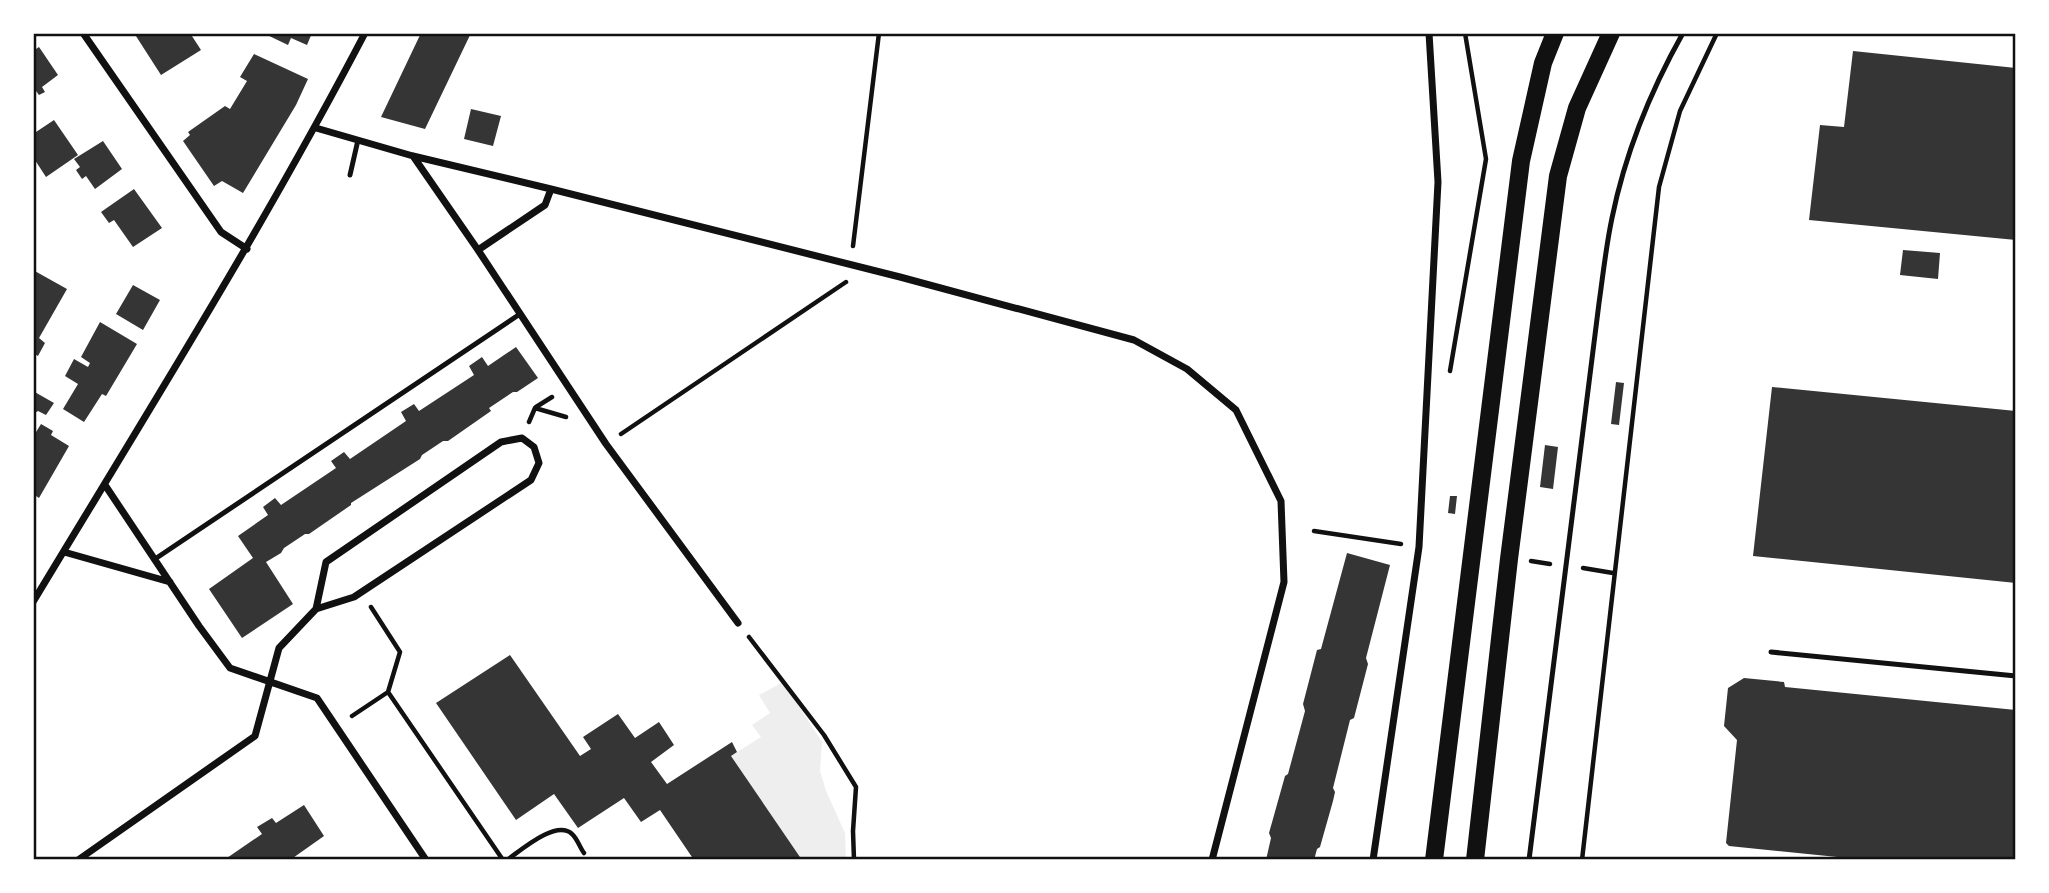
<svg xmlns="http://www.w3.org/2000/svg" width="2049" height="893" font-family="Manrope,sans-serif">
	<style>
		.green { fill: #eee }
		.building { fill: #353535 }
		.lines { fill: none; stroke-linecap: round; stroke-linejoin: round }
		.path { stroke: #111; stroke-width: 4.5 }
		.service { stroke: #111; stroke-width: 5 }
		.minor { stroke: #111; stroke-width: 7 }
		.primary { stroke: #111; stroke-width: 18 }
		.neatline { fill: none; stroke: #111; stroke-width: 2.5 }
	</style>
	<rect width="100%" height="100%" fill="#fff"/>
	<!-- green -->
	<path class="green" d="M 783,682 L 822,742 L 820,771 L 826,791 L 845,833 L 846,860 L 802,860 L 731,756 L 761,737 L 752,725 L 770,713 L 759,695 Z"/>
	<!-- building -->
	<path class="building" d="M 134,33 L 190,33 L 201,50 L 161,75 Z
		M 263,33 L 312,33 L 307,45 L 291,38 L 288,45 Z
		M 421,33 L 471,33 L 425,129 L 381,117 Z
		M 39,47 L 58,75 L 42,87 L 45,92 L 39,95 L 36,91 L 33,93 L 33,51 Z
		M 1853,51 L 2016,68 L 2016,240 L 1809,220 L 1820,125 L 1844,127 Z
		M 254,54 L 308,79 L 296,105 L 243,193 L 222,181 L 214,186 L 183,141 L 190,135 L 188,132 L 225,106 L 230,109 L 247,81 L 240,77 Z
		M 471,109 L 501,116 L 493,146 L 464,139 Z
		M 54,120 L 78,155 L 46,177 L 33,157 L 33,134 Z
		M 103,141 L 122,169 L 95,189 L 86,176 L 82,179 L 76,170 L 80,167 L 74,159 Z
		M 134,189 L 162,228 L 133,247 L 114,220 L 109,223 L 101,212 Z
		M 1903,250 L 1940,253 L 1938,279 L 1900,275 Z
		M 33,270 L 67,289 L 39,338 L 45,343 L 38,356 L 33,353 Z
		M 133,285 L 160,300 L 143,330 L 116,314 Z
		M 100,322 L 137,344 L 106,396 L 102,394 L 84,422 L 63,409 L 78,384 L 65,376 L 74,359 L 88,367 L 90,363 L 81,357 Z
		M 516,347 L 538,378 L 517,392 L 513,392 L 489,408 L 491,411 L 448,441 L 443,441 L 422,455 L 420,459 L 351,503 L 351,505 L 309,534 L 305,534 L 284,548 L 281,553 L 266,562 L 293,604 L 242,638 L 209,589 L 253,558 L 238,536 L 268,515 L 263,507 L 275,498 L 281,505 L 336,468 L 331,461 L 344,452 L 350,459 L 406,421 L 401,412 L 414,404 L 419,411 L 474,375 L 469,366 L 482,357 L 488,366 Z
		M 1616,382 L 1624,383 L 1619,425 L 1611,424 Z
		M 1772,387 L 2016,411 L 2016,583 L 1753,556 Z
		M 33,391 L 54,403 L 46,415 L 38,411 L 33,414 Z
		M 41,424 L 53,431 L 51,435 L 69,446 L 39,498 L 33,494 L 33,437 Z
		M 1545,445 L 1558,447 L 1553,489 L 1540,487 Z
		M 1450,496 L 1457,496 L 1455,514 L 1448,513 Z
		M 1347,553 L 1390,565 L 1366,658 L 1368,664 L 1354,718 L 1350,720 L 1333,788 L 1335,792 L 1333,801 L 1320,847 L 1317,849 L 1314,860 L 1266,860 L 1271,838 L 1269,833 L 1285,776 L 1288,774 L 1305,711 L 1303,704 L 1317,650 L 1321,649 Z
		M 510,655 L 580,756 L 591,749 L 583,737 L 618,714 L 635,738 L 659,722 L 674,745 L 651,762 L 667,784 L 732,742 L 737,752 L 731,756 L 802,860 L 694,860 L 660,810 L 641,822 L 624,798 L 578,828 L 554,794 L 516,820 L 436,703 Z
		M 1744,678 L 1784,682 L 1785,687 L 2016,710 L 2016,860 L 1867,860 L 1729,846 L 1726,843 L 1737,740 L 1724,726 L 1728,688 Z
		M 304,805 L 324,836 L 290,860 L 224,860 L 262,834 L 257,827 L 272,818 L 276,823 Z"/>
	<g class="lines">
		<!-- path -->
		<path class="path" d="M 853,246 L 879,33
			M 1450,371 L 1486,159 L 1465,33
			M 536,407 L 552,397
			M 529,422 L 535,408 L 566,417
			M 621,434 L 846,282
			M 1314,531 L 1401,544
			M 1531,561 L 1550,564
			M 1583,568 L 1613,573
			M 749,637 L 824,735 L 856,787 L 853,831 L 854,860
			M 388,692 L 503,860
			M 352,716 L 388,692 L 400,652 L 371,607
			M 507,860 C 520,851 556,819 572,834 C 577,838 580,848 584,853
			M 1582,860 L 1659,187 L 1680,111 L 1717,33"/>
		<!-- service -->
		<path class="service" d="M 350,175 L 358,140
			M 155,559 L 520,314
			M 1771,652 L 2016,676
			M 1529,860 L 1599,303 C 1603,275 1606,246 1612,218 C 1625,154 1651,90 1683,33"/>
		<!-- minor -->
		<path class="minor" d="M 83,33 L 221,232 L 247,249
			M 316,128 L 413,156 L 551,189 L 900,277 L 1134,340 L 1187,369 L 1236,410 L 1281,501 L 1284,582 L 1212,860
			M 413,156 L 478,250 L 545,205 L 551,189
			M 478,250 L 606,444 L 738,623
			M 105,485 L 199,626 L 230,668 L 317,698 L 426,860
			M 64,552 L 170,582
			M 33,602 C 147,413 263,228 365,33
			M 78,860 L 255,736 L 279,648 L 316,609 L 354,597 L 531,480 L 539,463 L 534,447 L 522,438 L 501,442 L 326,562 L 316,609
			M 1373,860 L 1419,547 L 1438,182 L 1429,33"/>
		<!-- primary -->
		<path class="primary" d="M 1434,860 L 1521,161 L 1543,63 L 1555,33
			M 1475,860 L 1509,559 L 1558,176 L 1577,108 L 1611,33"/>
	</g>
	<!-- border -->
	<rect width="2049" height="893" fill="none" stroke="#ffffff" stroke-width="70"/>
	<rect x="35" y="35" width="1979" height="823" class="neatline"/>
</svg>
